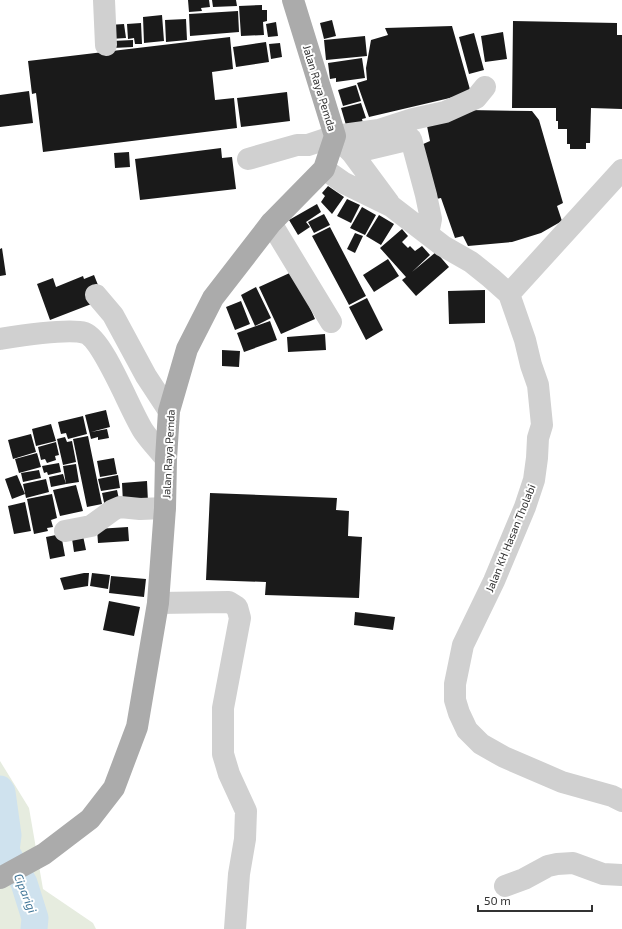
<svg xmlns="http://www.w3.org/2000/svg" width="622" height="929" font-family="'Exo 2',sans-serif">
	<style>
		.green { fill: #e6ecdf }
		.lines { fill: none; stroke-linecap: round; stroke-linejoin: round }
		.river { stroke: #cfe2ee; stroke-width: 27 }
		.building { fill: #1a1a1a }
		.minor { stroke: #d0d0d0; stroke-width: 22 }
		.major { stroke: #ababab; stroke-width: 22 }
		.labels { text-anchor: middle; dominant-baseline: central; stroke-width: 4; stroke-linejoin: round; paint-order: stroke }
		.street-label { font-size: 11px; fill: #333; stroke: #fff }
		.water-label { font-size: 12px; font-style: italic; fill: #3f7597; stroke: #fff }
	</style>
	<rect width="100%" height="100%" fill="#fff"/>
	<!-- green -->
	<path class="green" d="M 0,761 L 29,808 L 43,889 L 93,923 L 96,929 L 0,929 Z"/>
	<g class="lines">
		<!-- river -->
		<path class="river" d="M 0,789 L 2,792 L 8,835 L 6,851 L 24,883 L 35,918 L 34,929"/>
	</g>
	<!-- building -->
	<path class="building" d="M 188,0 L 209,0 L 210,7 L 201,8 L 202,11 L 189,12 Z
		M 212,0 L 236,0 L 237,6 L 213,7 Z
		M 262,5 L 262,10 L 267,10 L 267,21 L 263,22 L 264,35 L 241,36 L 239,6 Z
		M 238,11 L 239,32 L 190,36 L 189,14 Z
		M 162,15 L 164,41 L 144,43 L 143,17 Z
		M 186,19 L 187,40 L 166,42 L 165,20 Z
		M 332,20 L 336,36 L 324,39 L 320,23 Z
		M 513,21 L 617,23 L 617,35 L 622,35 L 622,109 L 591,108 L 590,143 L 586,143 L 586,149 L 570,149 L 570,144 L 567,144 L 567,129 L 558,129 L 558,121 L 556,121 L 556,108 L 512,108 Z
		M 276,22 L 278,36 L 268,37 L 266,24 Z
		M 141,23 L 142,44 L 135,44 L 134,38 L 128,39 L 127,24 Z
		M 124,24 L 126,38 L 110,39 L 109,25 Z
		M 452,26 L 471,93 L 369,117 L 357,83 L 367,80 L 366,68 L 371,40 L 388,35 L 385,28 Z
		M 503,32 L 507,59 L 485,62 L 481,36 Z
		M 474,33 L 484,70 L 469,74 L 459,37 Z
		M 365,36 L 367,56 L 326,60 L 324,40 Z
		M 230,37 L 233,69 L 212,72 L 215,100 L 234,98 L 237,128 L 43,152 L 36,93 L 32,94 L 28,61 Z
		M 133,40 L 133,47 L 113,48 L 112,41 Z
		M 266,42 L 269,62 L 236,67 L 233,47 Z
		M 280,43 L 282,57 L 271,59 L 269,44 Z
		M 362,58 L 365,78 L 336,82 L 336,78 L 330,79 L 328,63 Z
		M 356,85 L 361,101 L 343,106 L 338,90 Z
		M 29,91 L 33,123 L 0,127 L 0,95 Z
		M 287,92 L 290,121 L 241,127 L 237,98 Z
		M 361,103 L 366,118 L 362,119 L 363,123 L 348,132 L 341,108 Z
		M 468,110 L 532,111 L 539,120 L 563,203 L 557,206 L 562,221 L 541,233 L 512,242 L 468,246 L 463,236 L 455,238 L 441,198 L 436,199 L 421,145 L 430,141 L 426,121 Z
		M 221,148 L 222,158 L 232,157 L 236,189 L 140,200 L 135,159 Z
		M 129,152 L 130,167 L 115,168 L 114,153 Z
		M 328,186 L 344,197 L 332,214 L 321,202 L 325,196 L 322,193 Z
		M 347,199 L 360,205 L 351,223 L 337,216 Z
		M 317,204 L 321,212 L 306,222 L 310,227 L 298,235 L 289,220 Z
		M 362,207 L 376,215 L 365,235 L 350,228 Z
		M 324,214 L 330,225 L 314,233 L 308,222 Z
		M 379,215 L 394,224 L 381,245 L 366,236 Z
		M 330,227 L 366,296 L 349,305 L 312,236 Z
		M 402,229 L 408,236 L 402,242 L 408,248 L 410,246 L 415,251 L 422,246 L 430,255 L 412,272 L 436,252 L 449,267 L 416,296 L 402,280 L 406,277 L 380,248 Z
		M 355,233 L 363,236 L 355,253 L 347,249 Z
		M 2,248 L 6,275 L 0,276 L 0,249 Z
		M 388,259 L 399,276 L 374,292 L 363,275 Z
		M 294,271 L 315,319 L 281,334 L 259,287 Z
		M 94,275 L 100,290 L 94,303 L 50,320 L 37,284 L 53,278 L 56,287 L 83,276 L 84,279 Z
		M 256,287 L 271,318 L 255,326 L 241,295 Z
		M 485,290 L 485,323 L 449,324 L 448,291 Z
		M 367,298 L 383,330 L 366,340 L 349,307 Z
		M 241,301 L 250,324 L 235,330 L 226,307 Z
		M 270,321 L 277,340 L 244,352 L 237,333 Z
		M 325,334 L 326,350 L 288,352 L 287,337 Z
		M 222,350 L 240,351 L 239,367 L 222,366 Z
		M 106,410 L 110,427 L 91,432 L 107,429 L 109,438 L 98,440 L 98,437 L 91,439 L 85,415 Z
		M 83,416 L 87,434 L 68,439 L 66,433 L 61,434 L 58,422 Z
		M 51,424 L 56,441 L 36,446 L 32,429 Z
		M 31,434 L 36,452 L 13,459 L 8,440 Z
		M 88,436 L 102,504 L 87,507 L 73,439 Z
		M 65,437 L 67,442 L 72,441 L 76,462 L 63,465 L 57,439 Z
		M 56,442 L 59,455 L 55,456 L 56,460 L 47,463 L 45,459 L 41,460 L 38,447 Z
		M 37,453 L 41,467 L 19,473 L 15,459 Z
		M 114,458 L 117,474 L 100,477 L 97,461 Z
		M 59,463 L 61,472 L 48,475 L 47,472 L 44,473 L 42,466 Z
		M 76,464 L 79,482 L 66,484 L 63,466 Z
		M 39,470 L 41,478 L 23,482 L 21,473 Z
		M 63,474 L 66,484 L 51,487 L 49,477 Z
		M 17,475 L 25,494 L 12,499 L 5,479 Z
		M 118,475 L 120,488 L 101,491 L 98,479 Z
		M 46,479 L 49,492 L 26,498 L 23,484 Z
		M 147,481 L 148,502 L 123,503 L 122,483 Z
		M 76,485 L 83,511 L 60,516 L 53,490 Z
		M 117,490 L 120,504 L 105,507 L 102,493 Z
		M 210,493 L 337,498 L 336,510 L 349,511 L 348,536 L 362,537 L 359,598 L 265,595 L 266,582 L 206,580 Z
		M 52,494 L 57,518 L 51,520 L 53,527 L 47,528 L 48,531 L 34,534 L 27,499 Z
		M 25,502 L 31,531 L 14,534 L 8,506 Z
		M 128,527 L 129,541 L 98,543 L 97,529 Z
		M 82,531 L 86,550 L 74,552 L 71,532 Z
		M 61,534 L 65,556 L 50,559 L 46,537 Z
		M 84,573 L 89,573 L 88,586 L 64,590 L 60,578 Z
		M 92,573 L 110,575 L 108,589 L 90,586 Z
		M 111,576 L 146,579 L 144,597 L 109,593 Z
		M 109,601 L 140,607 L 134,636 L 103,630 Z
		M 355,612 L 395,617 L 393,630 L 354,625 Z"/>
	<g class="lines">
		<!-- minor -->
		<path class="minor" d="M 104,0 L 106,45
			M 343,144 L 352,153 L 389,203
			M 352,153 L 411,139 L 426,195 L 431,219 L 428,234
			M 248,159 L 297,145 L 308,145 L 335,136 L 379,130 L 413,119 L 445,112 L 476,98 L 485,87
			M 324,169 L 344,183 L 391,206 L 443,246 L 471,262 L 491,278 L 509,294 L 525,340 L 531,365 L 538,385 L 542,425 L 538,438 L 537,458 L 534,480 L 525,507 L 494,581 L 463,645 L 455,684 L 455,700 L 459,713 L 467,730 L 481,744 L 504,757 L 562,782 L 612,796 L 622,801
			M 271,223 L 331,322
			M 509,294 L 622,170
			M 96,295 L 113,315 L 146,376 L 169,411
			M 0,339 C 19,336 68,328 85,333 C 104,340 131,413 144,432 C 151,442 159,450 166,459
			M 65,531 L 91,526 L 113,510 L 120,507 L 140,509 L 165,508
			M 158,603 L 229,602 L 237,607 L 240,618 L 223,708 L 223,754 L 229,774 L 246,811 L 245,839 L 239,874 L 235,929
			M 505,886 L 524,879 L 548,866 L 557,864 L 573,863 L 603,874 L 622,875"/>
		<!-- major -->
		<path class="major" d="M 0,878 L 44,854 L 90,819 L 114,788 L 137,727 L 158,603 L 165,508 L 166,459 L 169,411 L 187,349 L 213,298 L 271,223 L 324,169 L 335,136 L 293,0"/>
	</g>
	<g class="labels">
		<!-- street labels -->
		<g class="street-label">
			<text transform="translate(320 88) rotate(73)">Jalan Raya Pemda</text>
			<text transform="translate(168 454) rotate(-87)">Jalan Raya Pemda</text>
			<text transform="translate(510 538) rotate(-68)">Jalan KH Hasan Tholabi</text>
		</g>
		<!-- water labels -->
		<g class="water-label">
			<text transform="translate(26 893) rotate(68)">Ciparigi</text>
		</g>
	</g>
	<!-- scale -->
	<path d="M478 905v6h114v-6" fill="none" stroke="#333333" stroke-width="2"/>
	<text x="484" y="905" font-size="12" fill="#333333" stroke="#ffffff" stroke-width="3" paint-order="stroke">50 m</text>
</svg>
